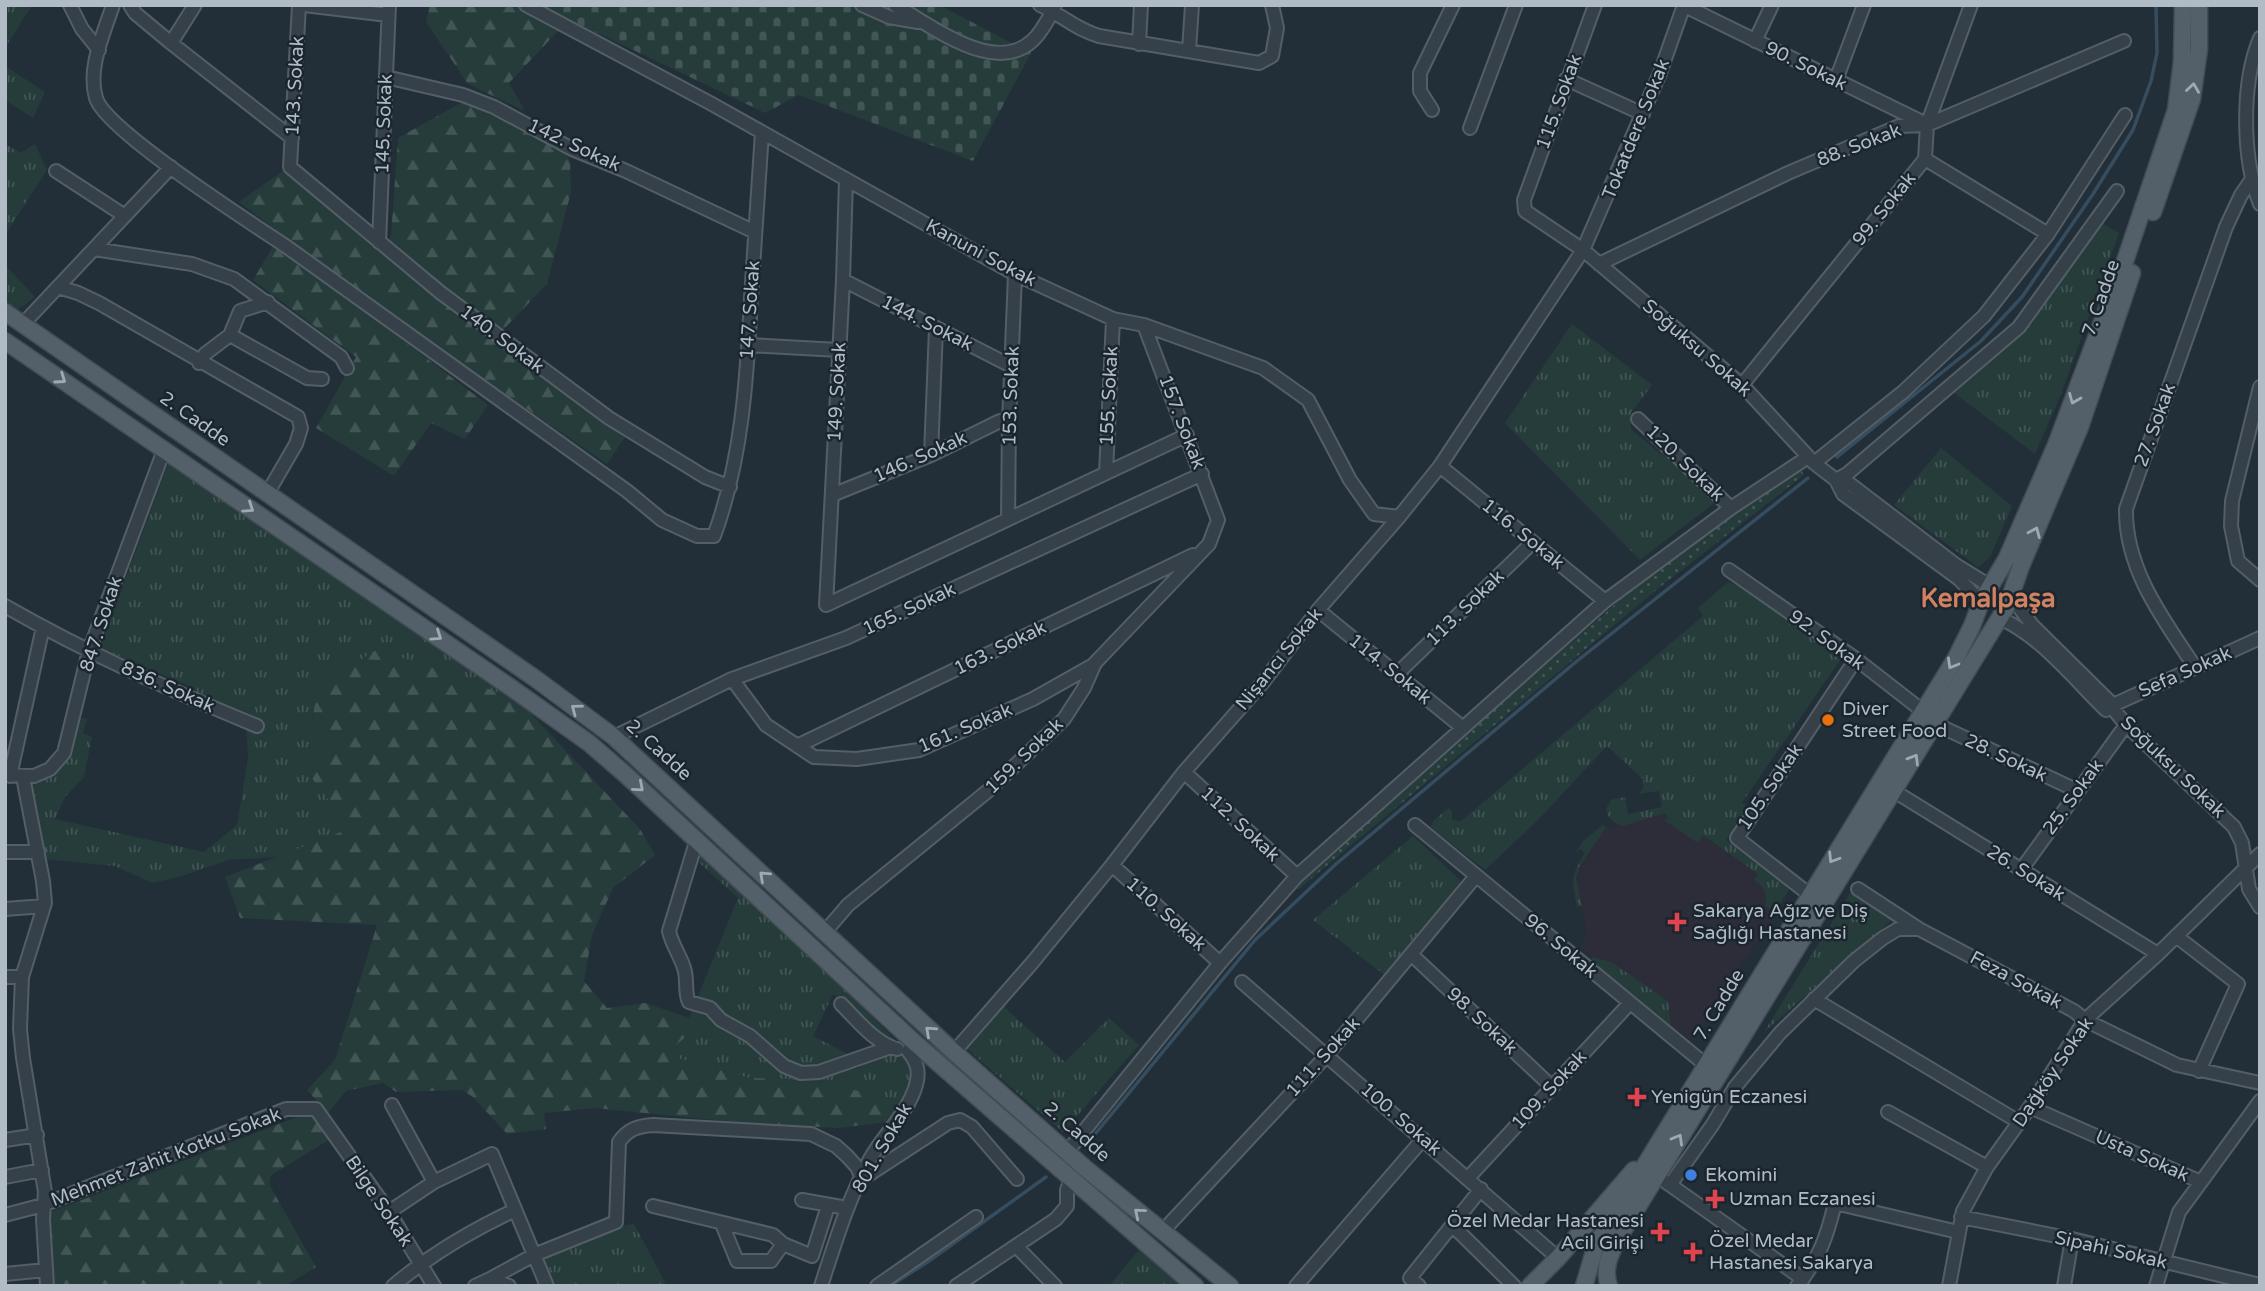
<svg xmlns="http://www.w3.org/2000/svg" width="2265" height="1291" font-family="'Varela Round',sans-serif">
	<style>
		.medical { fill: #2d2d3a }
		.grass { fill: url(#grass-tufts) }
		.forest { fill: url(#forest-firs) }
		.cemetery { fill: url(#cemetery-stones) }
		.park { fill: url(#park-dots) }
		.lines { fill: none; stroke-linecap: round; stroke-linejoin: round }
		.stream { stroke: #364d5f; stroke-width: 3.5 }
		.minor-casing { stroke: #535e67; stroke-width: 16 }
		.major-casing { stroke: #424c55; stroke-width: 19 }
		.minor { stroke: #364049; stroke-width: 12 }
		.major { stroke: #546069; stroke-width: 16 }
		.oneway { stroke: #9ea9b3 }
		.food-dot { fill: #e8710a; stroke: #1b252e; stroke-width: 2.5 }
		.health-dot { fill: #e0444e; stroke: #1b252e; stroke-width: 2.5 }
		.shop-dot { fill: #3f7fe0; stroke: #1b252e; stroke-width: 2.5 }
		.labels { text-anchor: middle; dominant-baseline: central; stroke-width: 5; stroke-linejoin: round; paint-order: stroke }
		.street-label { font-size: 19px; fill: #b0bbc5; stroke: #1b252e }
		.poi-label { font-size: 19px; fill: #b0bbc5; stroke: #1b252e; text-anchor: start }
		.district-label { font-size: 26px; font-weight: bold; fill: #cf8161; stroke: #1b252e }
	</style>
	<defs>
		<pattern id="grass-tufts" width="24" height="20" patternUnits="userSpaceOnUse" patternTransform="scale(1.75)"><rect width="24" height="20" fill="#253c3a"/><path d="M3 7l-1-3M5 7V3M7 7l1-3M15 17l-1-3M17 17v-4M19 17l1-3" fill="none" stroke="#425655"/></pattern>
		<pattern id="forest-firs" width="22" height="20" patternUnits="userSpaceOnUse" patternTransform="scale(1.75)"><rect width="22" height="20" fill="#253c3a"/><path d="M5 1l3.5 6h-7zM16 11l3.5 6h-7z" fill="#425655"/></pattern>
		<pattern id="cemetery-stones" width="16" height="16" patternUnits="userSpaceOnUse" patternTransform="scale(1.75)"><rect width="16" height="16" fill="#253c3a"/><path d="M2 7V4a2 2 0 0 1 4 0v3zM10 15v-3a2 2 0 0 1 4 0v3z" fill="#425655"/></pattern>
		<pattern id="park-dots" width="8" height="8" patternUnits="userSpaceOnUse" patternTransform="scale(1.75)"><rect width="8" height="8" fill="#253c3a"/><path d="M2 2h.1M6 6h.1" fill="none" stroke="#425655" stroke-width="1.8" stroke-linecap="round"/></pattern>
	</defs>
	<rect width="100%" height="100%" fill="#222f38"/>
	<!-- medical -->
	<path class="medical" d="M 1667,813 L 1668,819 L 1664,819 L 1698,842 L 1703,835 L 1758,874 L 1755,880 L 1764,888 L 1767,897 L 1765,906 L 1775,912 L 1693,1041 L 1671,1026 L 1668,1001 L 1611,962 L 1592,957 L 1581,947 L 1587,931 L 1576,878 L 1579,867 L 1605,829 Z"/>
	<!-- grass -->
	<path class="grass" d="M 5,5 L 32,5 L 5,48 Z
		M 5,66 L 45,92 L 33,118 L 5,100 Z
		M 5,144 L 21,153 L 35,144 L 47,170 L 5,235 Z
		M 2102,223 L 2119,233 L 2061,394 L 2035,454 L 1953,392 L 2032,323 Z
		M 5,265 L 35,297 L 13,313 L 5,307 Z
		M 1572,324 L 1652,385 L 1631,413 L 1631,429 L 1717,501 L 1640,560 L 1505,423 Z
		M 1941,448 L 2012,506 L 1990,557 L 1978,567 L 1894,505 Z
		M 170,459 L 518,700 L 423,664 L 376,650 L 345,670 L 310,681 L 315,704 L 311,727 L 328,748 L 307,772 L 335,808 L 346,830 L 277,857 L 228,860 L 179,877 L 152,883 L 115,866 L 44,859 L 28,785 L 69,751 L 81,718 L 87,719 L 83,733 L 92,737 L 84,777 L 65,797 L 55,819 L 204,852 L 237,825 L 248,758 L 246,718 L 196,694 L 194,688 L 100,648 Z
		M 1728,582 L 1748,589 L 1842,657 L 1742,803 L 1748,807 L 1726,840 L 1790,888 L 1775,912 L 1765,906 C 1769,894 1764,886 1754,880 L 1758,874 L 1703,835 L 1698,843 L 1664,820 L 1668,819 L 1666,813 L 1622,826 C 1613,822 1608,819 1606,809 L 1611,800 L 1625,797 L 1628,814 L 1662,807 L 1659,791 L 1639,794 L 1643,788 L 1643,779 L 1607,746 L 1539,819 L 1485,870 L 1434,830 L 1431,826 L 1434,820 L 1449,808 L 1452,812 L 1452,820 L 1461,821 L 1703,616 L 1698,608 Z
		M 1603,825 L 1608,829 L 1605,829 L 1579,867 L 1576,878 L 1582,906 L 1577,907 C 1572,880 1570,876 1585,853 L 1580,849 L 1576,853 L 1582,842 Z
		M 1413,836 L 1461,881 L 1386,976 L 1313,920 Z
		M 699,851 L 836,980 L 899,1044 L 892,1042 L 833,994 L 813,1036 L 852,1056 L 793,1074 L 849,1067 L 857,1069 L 867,1059 L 897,1050 L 912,1067 L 912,1084 L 902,1102 L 827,1083 L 790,1079 L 749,1078 L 680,1059 L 677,1044 L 691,1033 L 699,1021 L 689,1018 L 738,898 L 695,859 Z
		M 1850,893 L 1893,919 L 1764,1032 Z
		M 1592,957 L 1611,962 L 1668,1001 L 1671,1026 L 1591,960 Z
		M 1002,1005 L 1065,1062 L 1109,1018 L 1139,1045 L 1063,1132 L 966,1048 Z
		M 634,1224 L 667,1286 L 553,1284 L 543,1256 L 614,1227 Z
		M 1143,1245 L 1185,1286 L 1109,1286 Z"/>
	<!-- forest -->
	<path class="forest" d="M 430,5 L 523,5 L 540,13 L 558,31 L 509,83 L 525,111 L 468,84 L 426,22 Z
		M 464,93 L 505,108 L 537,123 L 561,145 L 570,161 L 571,192 L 547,284 L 500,333 L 398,254 L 387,242 L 391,236 L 398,138 L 459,104 Z
		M 283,171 L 429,291 L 625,437 L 607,464 L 352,288 L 239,202 Z
		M 275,243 L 488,405 L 465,439 L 431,423 L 394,476 L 316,428 L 356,357 L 253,280 Z
		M 376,650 L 423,664 L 518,700 L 640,829 L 655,855 L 613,888 L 592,935 L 584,981 L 607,1008 L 645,1003 L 699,1021 L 691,1033 L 677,1044 L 680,1059 L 749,1078 L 790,1079 L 827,1083 L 902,1102 L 888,1122 L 838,1128 L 744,1123 L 595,1108 L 544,1113 L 546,1129 L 507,1134 L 473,1097 L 462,1090 L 396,1092 L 383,1083 L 346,1091 L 328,1113 L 307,1090 L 335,1060 L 377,925 L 240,918 L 225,877 L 346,830 L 335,808 L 307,772 L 328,748 L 311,727 L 315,704 L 310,681 L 345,670 Z
		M 310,1112 L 330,1139 L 270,1176 L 270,1186 L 316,1267 L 285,1286 L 52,1286 L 48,1213 Z"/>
	<!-- cemetery -->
	<path class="cemetery" d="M 539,5 L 939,5 L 1031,53 L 973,161 L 799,95 L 765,113 Z"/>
	<!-- park -->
	<path class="park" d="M 1800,468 L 1804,475 L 1655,591 L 1299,889 L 1295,890 L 1346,838 L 1625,596 L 1694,542 Z"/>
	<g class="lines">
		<!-- stream -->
		<path class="stream" d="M 1837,457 L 1981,341 L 2022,297 L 2093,194 L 2133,130 L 2151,81 L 2157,53 L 2156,5
			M 1091,1139 L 1255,940 L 1336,864 L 1577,661 L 1808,478
			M 890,1286 L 929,1261 L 1046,1177"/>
		<!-- minor casing -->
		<g class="minor-casing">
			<path id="minor" d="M 70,5 L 82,29 L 99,50
				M 113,5 C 104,33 87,68 96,98 C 105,130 253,224 287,247 C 401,328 513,410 627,491 L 662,520 L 697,536 L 714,536 C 742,460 747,378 751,298 C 755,243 758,187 762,132
				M 130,5 L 135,13 L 171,43 L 292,138
				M 299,5 L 290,167 L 441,293 L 609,418 L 705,477 L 730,487
				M 304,5 L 388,15
				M 526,5 L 710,103 L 1015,274 L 1113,319 L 1144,325 L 1263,368 L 1308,400 L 1350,480 L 1374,514 L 1399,517
				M 862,5 L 889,17 L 918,22
				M 895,5 C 935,28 1006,85 1042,29 C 1047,21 1052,14 1055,5
				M 1040,5 C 1062,15 1075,29 1099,36 L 1259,63 L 1272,56 L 1277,28 L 1272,5
				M 1595,5 L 1524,200 L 1525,211 L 1583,250 L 1742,385 L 1814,463 L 1836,480 L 1850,484 L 1956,565 L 1990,586
				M 1683,5 L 1924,123
				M 2260,38 C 2241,83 2242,159 2260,204
				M 1755,41 L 1772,5
				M 171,43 L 195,5
				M 1139,44 L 1141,5
				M 1189,51 L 1192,5
				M 386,77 L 463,95 L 494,107 L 572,149 L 626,171 L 755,232
				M 1566,79 L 1643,114
				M 1836,80 L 1864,5
				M 1432,110 L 1420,91 L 1420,73 L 1453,5
				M 1470,128 L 1516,5
				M 1925,159 L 2048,234
				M 56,171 L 125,216
				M 846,179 L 843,280 L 826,605 L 1187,435
				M 379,242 L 389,5
				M 94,249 L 192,264 L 234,279 L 341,357 L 347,368
				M 1599,264 L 1788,173 L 1899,126 L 1927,125 L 2124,41
				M 843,280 L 1011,366
				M 58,287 L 78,293 L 99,303 L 298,417 L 301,428 L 296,444 L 267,494
				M 23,324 L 171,167
				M 230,335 L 307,378 L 322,379
				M 749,345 L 839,350
				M 199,363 L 205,354 L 230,335 L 240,311 L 268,302
				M 1742,385 L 1925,159 L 1927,125 L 1971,5
				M 2260,387 L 2232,501 L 2231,526 L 2238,561 L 2260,580
				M 1638,419 L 1731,508
				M 931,455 L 936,328
				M 1814,463 L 1903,392 L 1984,316 L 2048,234 L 2125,115
				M 1440,466 L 1605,601
				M 1106,473 L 1113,319
				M 1836,480 L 1847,474 L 2019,327 L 2117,191
				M 1836,480 L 1843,494 L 1959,579 L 1981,602
				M 832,495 L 931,455 L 1000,421 L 1009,422
				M 1008,519 L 1009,422 L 1015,274
				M 1729,570 L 1856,659 L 1924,712
				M 2011,596 L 2032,625 L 2111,703 L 2111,706 L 2126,725 L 2234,827 L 2242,843 L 2249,889 L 2260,907
				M 5,606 C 87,653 170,690 257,726
				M 1318,610 L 1463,728
				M 1999,618 C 2039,634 2075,680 2106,710 L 2111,706 L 2260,638
				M 2195,667 C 2163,619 2125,569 2126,509 L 2226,227 L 2241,195 L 2252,179
				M 1397,674 L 1533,542
				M 732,679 L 766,725 L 814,757 L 857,759 L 919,750 L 1033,699 L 1095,664
				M 1934,726 L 1944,728 L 2078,791
				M 614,737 L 732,679 L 846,638 L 1202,474
				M 797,746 L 1193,555
				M 1184,772 L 1297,876
				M 5,775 L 34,776 L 50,769 L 64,753 L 89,651 L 164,450
				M 10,776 L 43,627
				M 1894,791 L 2158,954
				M 1415,825 L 1707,1066
				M 697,839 L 669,931 C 672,945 680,955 684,968 C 688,979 684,993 689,1002 L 710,1008 L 721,1020 L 750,1036 L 784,1066 L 801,1073 L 819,1072 L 891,1047
				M 5,852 L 38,852
				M 1112,865 L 1220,963
				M 2021,870 L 2126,725
				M 1858,889 L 1919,929 L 2074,1011 L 2085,1020 L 2177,1065 L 2260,1083
				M 1810,895 L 1737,838 L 1856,659
				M 5,909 L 44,906
				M 824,933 L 848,905 L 989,790 L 1064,719 L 1084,688 L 1095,663 L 1209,544 L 1218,520 L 1144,325
				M 2176,936 L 2238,984 L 2199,1071
				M 1411,954 L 1552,1087
				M 5,977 L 22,977 L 45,903 L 43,881 L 23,777
				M 22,977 L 20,1029 L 23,1058 L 45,1192 L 43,1219 L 47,1286
				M 1242,982 L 1558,1258
				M 1814,999 L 2019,1122
				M 841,1004 C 856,1019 876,1044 897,1049
				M 954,1052 L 1032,963 L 1112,865 L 1184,772 L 1264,681 L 1318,610 L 1399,517 L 1440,466 L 1583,250 L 1660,73 L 1684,5
				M 392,1105 L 434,1182
				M 2030,1107 L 2201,1182 L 2260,1101
				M 1888,1112 L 1987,1167
				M 5,1140 L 37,1135
				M 1067,1152 L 1220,963 L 1297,876 L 1605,601 L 1731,508 L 1808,457
				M 5,1177 L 42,1170
				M 1468,1178 L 1630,1003
				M 1666,1182 L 1803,1279
				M 1670,1185 L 1713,1124 L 1735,1087 L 1780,1033 L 1854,961 L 1883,938 L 1898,929 L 1919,929
				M 802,1200 L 847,1208
				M 653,1206 L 773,1235 L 783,1244 L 812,1256 L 828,1206
				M 389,1212 L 434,1182 L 492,1154 L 547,1286
				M 5,1215 L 43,1205 L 286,1109 L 316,1109 L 389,1212 L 434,1286
				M 1961,1217 L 2072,1239 L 2260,1285
				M 722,1224 L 737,1261 L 771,1261 L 783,1244
				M 1452,1225 L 1514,1286
				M 1162,1232 L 1327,1055 L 1476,876
				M 1017,1247 L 1055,1286
				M 5,1274 L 46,1270
				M 490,1279 L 534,1255 L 616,1222 L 619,1142 C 628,1129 638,1126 653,1125 L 811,1134 L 836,1146 L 847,1156 L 857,1167 L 862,1179 L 948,1123 L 960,1120 L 972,1127 L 1017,1179
				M 393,1286 C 431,1254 470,1231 515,1210
				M 475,1286 L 490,1279 L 509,1286
				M 821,1286 C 835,1243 848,1199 870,1159 C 884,1134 908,1113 916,1085 C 920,1071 917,1062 908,1051
				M 877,1286 L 976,1217
				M 956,1286 L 1056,1219 L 1067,1206 L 1067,1190 L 1071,1179
				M 1296,1286 L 1423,1139
				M 1419,1286 L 1410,1278 L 1481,1189
				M 1797,1286 C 1819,1259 1827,1237 1835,1203 L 1958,1232
				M 1949,1286 L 1963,1211 L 1987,1167 L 2030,1107 L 2085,1020 L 2158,954 L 2260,854
				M 2064,1286 L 2072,1239
				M 2156,1286 L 2179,1212 L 2201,1182"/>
		</g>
		<!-- major casing -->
		<g class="major-casing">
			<path id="major" d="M 2153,212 L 2192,99 L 2199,49 L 2199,5
				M 5,312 L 536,679 L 614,737 L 954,1052 L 1085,1168 L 1230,1286
				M 5,341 L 513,689 L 589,743 L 626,775 L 914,1042 L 1195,1286
				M 1530,1286 L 1558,1258 L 1634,1170
				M 1584,1286 L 1596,1245 L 1956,658 L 1972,626 L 1981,602 L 2007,558 L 2056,445 L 2125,261 L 2176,110 L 2182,61 L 2183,5
				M 1609,1286 C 1602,1267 1612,1250 1621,1234 L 2007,606 L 2021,566 L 2080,427 L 2132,273"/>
		</g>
		<!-- minor -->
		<use href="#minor" class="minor"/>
		<!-- major -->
		<use href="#major" class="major"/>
	</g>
	<!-- one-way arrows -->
	<defs><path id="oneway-chevron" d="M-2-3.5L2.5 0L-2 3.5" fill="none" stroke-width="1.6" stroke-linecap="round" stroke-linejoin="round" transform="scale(1.75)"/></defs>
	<g class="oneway">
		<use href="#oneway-chevron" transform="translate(2193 88) rotate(-82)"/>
		<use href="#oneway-chevron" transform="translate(61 379) rotate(35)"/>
		<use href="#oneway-chevron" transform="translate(2074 399) rotate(112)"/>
		<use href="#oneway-chevron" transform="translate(249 508) rotate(34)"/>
		<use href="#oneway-chevron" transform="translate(2035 532) rotate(-67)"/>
		<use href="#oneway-chevron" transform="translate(437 636) rotate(34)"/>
		<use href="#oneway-chevron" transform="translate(1952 664) rotate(120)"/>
		<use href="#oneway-chevron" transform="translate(576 709) rotate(-143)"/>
		<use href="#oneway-chevron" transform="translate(1914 759) rotate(-59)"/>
		<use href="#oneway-chevron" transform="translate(639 787) rotate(41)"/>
		<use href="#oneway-chevron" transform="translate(1833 858) rotate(122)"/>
		<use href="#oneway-chevron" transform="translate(764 876) rotate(-137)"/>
		<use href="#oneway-chevron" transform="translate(930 1031) rotate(-138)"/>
		<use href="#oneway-chevron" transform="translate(1678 1139) rotate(-60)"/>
		<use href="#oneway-chevron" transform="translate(1139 1213) rotate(-140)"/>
	</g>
	<!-- markers -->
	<circle class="food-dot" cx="1828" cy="720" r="7"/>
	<g class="health-dot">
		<path d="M1673.5 911.5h7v7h7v7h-7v7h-7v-7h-7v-7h7z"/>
		<path d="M1633.5 1086.5h7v7h7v7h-7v7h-7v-7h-7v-7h7z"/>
		<path d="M1711.5 1188.5h7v7h7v7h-7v7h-7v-7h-7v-7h7z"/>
		<path d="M1656.5 1221.5h7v7h7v7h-7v7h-7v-7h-7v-7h7z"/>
		<path d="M1689.5 1241.5h7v7h7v7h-7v7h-7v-7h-7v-7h7z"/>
	</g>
	<circle class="shop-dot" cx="1691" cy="1175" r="7"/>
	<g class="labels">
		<!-- street labels -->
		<g class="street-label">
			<text transform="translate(1806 66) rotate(26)">90. Sokak</text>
			<text transform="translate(295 86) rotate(-87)">143. Sokak</text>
			<text transform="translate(1559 102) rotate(-70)">115. Sokak</text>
			<text transform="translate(384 124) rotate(-88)">145. Sokak</text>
			<text transform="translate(1636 129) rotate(-68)">Tokatdere Sokak</text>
			<text transform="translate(574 145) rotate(25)">142. Sokak</text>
			<text transform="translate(1859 145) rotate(-21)">88. Sokak</text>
			<text transform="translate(1884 209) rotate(-51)">99. Sokak</text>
			<text transform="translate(981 253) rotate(28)">Kanuni Sokak</text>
			<text transform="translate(2101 298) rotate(-71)">7. Cadde</text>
			<text transform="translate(750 310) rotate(-86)">147. Sokak</text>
			<text transform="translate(927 323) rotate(27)">144. Sokak</text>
			<text transform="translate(502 339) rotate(37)">140. Sokak</text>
			<text transform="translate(1697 348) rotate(41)">Soğuksu Sokak</text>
			<text transform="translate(837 392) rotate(-87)">149. Sokak</text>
			<text transform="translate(1011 396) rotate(-88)">153. Sokak</text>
			<text transform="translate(1109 396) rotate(-87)">155. Sokak</text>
			<text transform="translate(195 419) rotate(35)">2. Cadde</text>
			<text transform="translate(1182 422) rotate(69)">157. Sokak</text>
			<text transform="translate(2155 425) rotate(-70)">27. Sokak</text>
			<text transform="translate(920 457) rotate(-24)">146. Sokak</text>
			<text transform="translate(1685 463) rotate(44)">120. Sokak</text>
			<text transform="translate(1523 534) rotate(39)">116. Sokak</text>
			<text transform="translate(1465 608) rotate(-44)">113. Sokak</text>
			<text transform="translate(909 609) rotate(-25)">165. Sokak</text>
			<text transform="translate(101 624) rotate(-72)">847. Sokak</text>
			<text transform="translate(1827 640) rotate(36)">92. Sokak</text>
			<text transform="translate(1000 648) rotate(-26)">163. Sokak</text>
			<text transform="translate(1279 659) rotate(-51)">Nişancı Sokak</text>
			<text transform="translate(1390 669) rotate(39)">114. Sokak</text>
			<text transform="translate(2185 672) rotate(-24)">Sefa Sokak</text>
			<text transform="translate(168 687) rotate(24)">836. Sokak</text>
			<text transform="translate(965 728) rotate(-23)">161. Sokak</text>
			<text transform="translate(659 750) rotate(42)">2. Cadde</text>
			<text transform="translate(1024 756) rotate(-44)">159. Sokak</text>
			<text transform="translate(2006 758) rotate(25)">28. Sokak</text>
			<text transform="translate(2173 767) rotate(44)">Soğuksu Sokak</text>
			<text transform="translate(1770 787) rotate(-56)">105. Sokak</text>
			<text transform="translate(2073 797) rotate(-54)">25. Sokak</text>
			<text transform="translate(1240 824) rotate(43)">112. Sokak</text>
			<text transform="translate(2026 873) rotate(32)">26. Sokak</text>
			<text transform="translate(1166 914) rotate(42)">110. Sokak</text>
			<text transform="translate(1561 946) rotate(40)">96. Sokak</text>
			<text transform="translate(2016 980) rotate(28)">Feza Sokak</text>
			<text transform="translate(1719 1005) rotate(-59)">7. Cadde</text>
			<text transform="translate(1482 1021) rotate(43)">98. Sokak</text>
			<text transform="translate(1323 1057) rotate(-48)">111. Sokak</text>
			<text transform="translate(2053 1072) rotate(-56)">Dağköy Sokak</text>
			<text transform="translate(1549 1090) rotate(-47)">109. Sokak</text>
			<text transform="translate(1401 1119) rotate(41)">100. Sokak</text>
			<text transform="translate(1077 1132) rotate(41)">2. Cadde</text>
			<text transform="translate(882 1148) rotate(-60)">801. Sokak</text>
			<text transform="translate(2142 1156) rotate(24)">Usta Sokak</text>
			<text transform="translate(166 1157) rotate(-21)">Mehmet Zahit Kotku Sokak</text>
			<text transform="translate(379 1201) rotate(56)">Bilge Sokak</text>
			<text transform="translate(2111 1250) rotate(13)">Sipahi Sokak</text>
		</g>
		<!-- poi labels -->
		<g class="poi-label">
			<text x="1842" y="709">Diver<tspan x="1842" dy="22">Street Food</tspan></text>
			<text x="1693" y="911">Sakarya Ağız ve Diş<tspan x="1693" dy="22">Sağlığı Hastanesi</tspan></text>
			<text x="1651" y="1097">Yenigün Eczanesi</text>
			<text x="1705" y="1175">Ekomini</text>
			<text x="1729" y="1199">Uzman Eczanesi</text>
			<text x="1644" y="1221" text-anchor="end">Özel Medar Hastanesi<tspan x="1644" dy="22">Acil Girişi</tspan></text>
			<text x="1709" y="1241">Özel Medar<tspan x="1709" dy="22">Hastanesi Sakarya</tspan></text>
		</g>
		<!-- district labels -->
		<g class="district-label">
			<text x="1988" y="598">Kemalpaşa</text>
		</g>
	</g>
	<!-- border -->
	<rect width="2265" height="1291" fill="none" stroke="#b0bbc5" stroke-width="14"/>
</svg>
